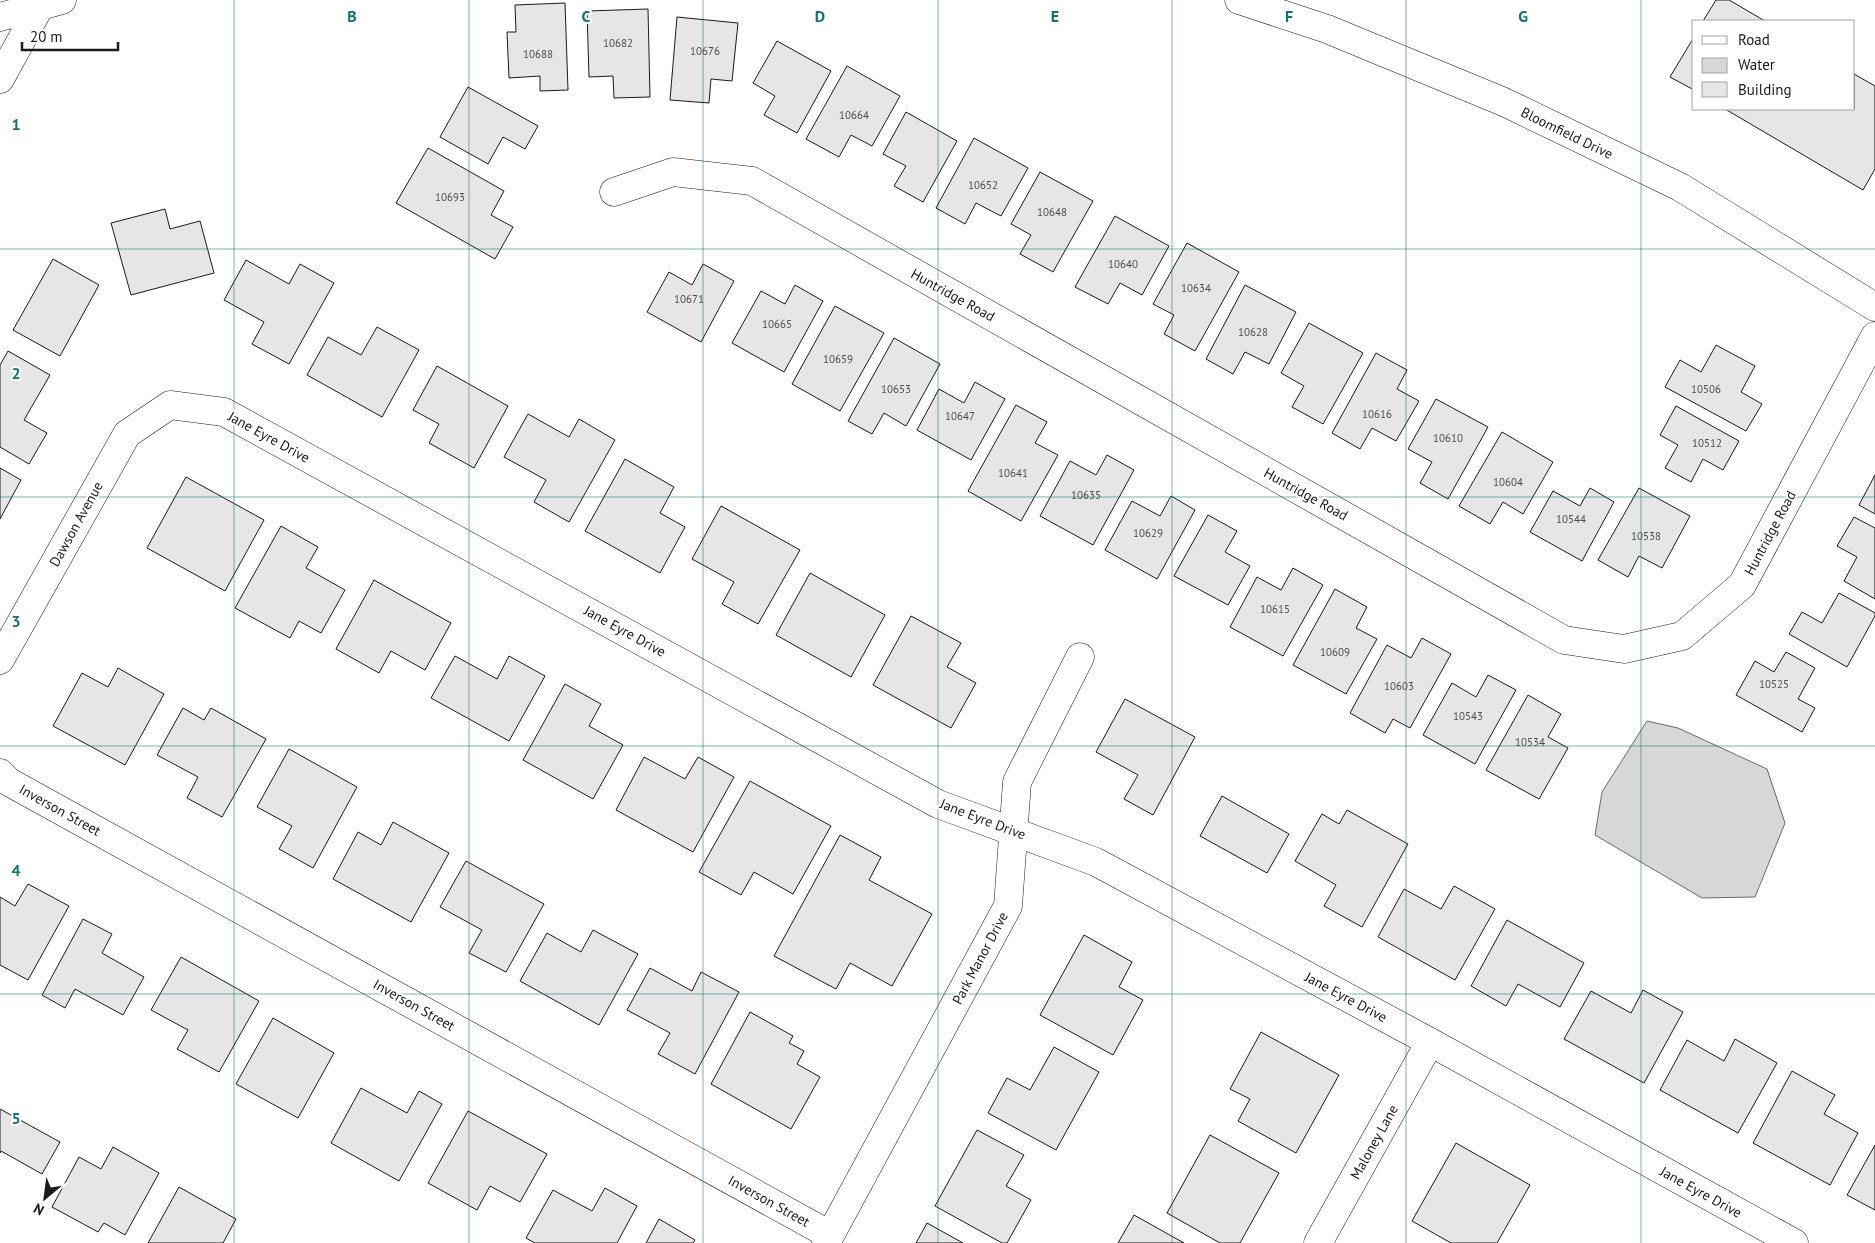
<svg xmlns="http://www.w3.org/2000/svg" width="1875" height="1243" font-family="'PT Sans',sans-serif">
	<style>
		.water { fill: #d7d7d7; stroke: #6a6a6a }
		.building { fill: #e6e6e6; stroke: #1a1a1a }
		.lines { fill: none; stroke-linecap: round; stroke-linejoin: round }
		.minor-casing { stroke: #1a1a1a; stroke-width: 29 }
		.minor { stroke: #fff; stroke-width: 28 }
		.grid { fill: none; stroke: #0f766e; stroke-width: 1; stroke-opacity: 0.55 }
		.labels { text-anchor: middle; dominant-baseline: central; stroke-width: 4; stroke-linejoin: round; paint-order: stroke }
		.number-label { font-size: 11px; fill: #4d4d4d }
		.street-label { font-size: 14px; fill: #1a1a1a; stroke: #fff }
		.grid-label { font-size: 16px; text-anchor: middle; font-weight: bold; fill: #0f766e; stroke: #fff; stroke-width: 4; stroke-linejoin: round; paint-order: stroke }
	</style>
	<rect width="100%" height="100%" fill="#fff"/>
	<!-- water -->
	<path class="water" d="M 1647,721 L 1678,728 L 1767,769 L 1785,823 L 1755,897 L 1702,898 L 1595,835 L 1602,792 Z"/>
	<!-- building -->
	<path class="building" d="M 1716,0 L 1729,0 L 1765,21 L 1703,21 Z
		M 565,3 L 568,90 L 540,91 L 540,76 L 509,78 L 507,32 L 516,32 L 515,5 Z
		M 648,9 L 650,97 L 614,98 L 613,76 L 589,77 L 587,11 Z
		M 677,17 L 738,23 L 732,81 L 711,79 L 709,103 L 670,100 Z
		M 1694,37 L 1694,90 L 1670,77 Z
		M 777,41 L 831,71 L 797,133 L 764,115 L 775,96 L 753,83 Z
		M 847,66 L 900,96 L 872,146 L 851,135 L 839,157 L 806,139 Z
		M 1854,74 L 1875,86 L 1875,169 L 1863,190 L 1725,109 L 1854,109 Z
		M 468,87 L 538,126 L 525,149 L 503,137 L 488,164 L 440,137 Z
		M 906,112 L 957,141 L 923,202 L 894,186 L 906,166 L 883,154 Z
		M 974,138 L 1028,168 L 1001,216 L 976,203 L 965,224 L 936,208 Z
		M 428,148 L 504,191 L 491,215 L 513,227 L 495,259 L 396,203 Z
		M 1040,172 L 1093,201 L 1053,272 L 1020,254 L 1031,235 L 1011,224 Z
		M 165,209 L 170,229 L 200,221 L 214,273 L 131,295 L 111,223 Z
		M 1115,216 L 1169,246 L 1142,295 L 1120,283 L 1108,304 L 1075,287 Z
		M 1187,243 L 1239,272 L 1195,351 L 1164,334 L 1174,315 L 1153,304 Z
		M 53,259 L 99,285 L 60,356 L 13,330 Z
		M 246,260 L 289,284 L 300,264 L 334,283 L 289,364 L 252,344 L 264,322 L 224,300 Z
		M 703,264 L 734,281 L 701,342 L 647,312 L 669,272 L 692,285 Z
		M 795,285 L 823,301 L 784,372 L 732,343 L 761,291 L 785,304 Z
		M 1245,285 L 1296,312 L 1269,364 L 1245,352 L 1233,374 L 1206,359 Z
		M 835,306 L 884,333 L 840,411 L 792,384 Z
		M 1309,323 L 1363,353 L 1323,424 L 1292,407 L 1304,386 L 1281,373 Z
		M 377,327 L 419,350 L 382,417 L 307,375 L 328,337 L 361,355 Z
		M 894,338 L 940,364 L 906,426 L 884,413 L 872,434 L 848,421 Z
		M 1716,345 L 1755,366 L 1741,392 L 1762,404 L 1746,431 L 1665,387 L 1680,360 L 1701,372 Z
		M 8,351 L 50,375 L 24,420 L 47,433 L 29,464 L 0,447 L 0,365 Z
		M 1376,353 L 1407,370 L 1397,389 L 1419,401 L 1396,441 L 1372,428 L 1360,449 L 1332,433 Z
		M 437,366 L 508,406 L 474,468 L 429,443 L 439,424 L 413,410 Z
		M 975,382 L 1005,399 L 971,460 L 917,430 L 939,389 L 964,403 Z
		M 1436,399 L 1488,427 L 1448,499 L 1420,483 L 1432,462 L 1408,449 Z
		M 1016,405 L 1047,422 L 1035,443 L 1058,455 L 1021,521 L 968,491 Z
		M 1676,406 L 1739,441 L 1723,470 L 1703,459 L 1691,482 L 1665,468 L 1678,445 L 1660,435 Z
		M 528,414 L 569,437 L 579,419 L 615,440 L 569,522 L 534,502 L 546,480 L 504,457 Z
		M 1502,432 L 1553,462 L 1523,514 L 1503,502 L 1490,524 L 1459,506 Z
		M 1107,455 L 1134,470 L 1093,545 L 1040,516 L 1070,461 L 1096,475 Z
		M 625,459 L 674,487 L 660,513 L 685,527 L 660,573 L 585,531 Z
		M 0,468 L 21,480 L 0,519 Z
		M 1875,475 L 1875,514 L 1859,505 Z
		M 186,477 L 264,520 L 225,591 L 147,548 Z
		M 1590,488 L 1614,502 L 1582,561 L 1530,532 L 1553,491 L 1580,506 Z
		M 1639,488 L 1690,516 L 1662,568 L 1639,556 L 1628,577 L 1598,560 Z
		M 1171,496 L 1195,510 L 1157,579 L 1105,550 L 1132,501 L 1160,516 Z
		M 721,506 L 800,550 L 758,624 L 722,604 L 734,582 L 692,559 Z
		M 1208,515 L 1237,531 L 1225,552 L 1250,566 L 1228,605 L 1174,576 Z
		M 1854,517 L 1875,528 L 1875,599 L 1844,581 L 1857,557 L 1837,546 Z
		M 281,526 L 318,547 L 306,568 L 345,590 L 321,633 L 299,621 L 290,638 L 235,608 Z
		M 1293,568 L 1323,585 L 1283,656 L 1230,627 L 1257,577 L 1281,590 Z
		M 810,573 L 885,615 L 851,677 L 776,635 Z
		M 374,580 L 451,623 L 425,670 L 391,651 L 379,673 L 336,649 Z
		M 1335,589 L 1367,607 L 1356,628 L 1377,639 L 1346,694 L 1293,665 Z
		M 1839,593 L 1875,613 L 1875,616 L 1847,667 L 1789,634 L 1802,612 L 1822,623 Z
		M 911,616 L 961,643 L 947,667 L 976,683 L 951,728 L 873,685 Z
		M 1422,638 L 1451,654 L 1410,728 L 1393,719 L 1385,733 L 1350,713 L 1387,645 L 1411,658 Z
		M 1786,652 L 1815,668 L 1798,699 L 1815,708 L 1802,732 L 1736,695 L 1755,661 L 1774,672 Z
		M 455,656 L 497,679 L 509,656 L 545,676 L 509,741 L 431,698 Z
		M 118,668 L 164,694 L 125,765 L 53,726 L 82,673 L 108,687 Z
		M 1488,675 L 1516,690 L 1475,764 L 1423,735 L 1452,683 L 1476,697 Z
		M 565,684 L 601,704 L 589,726 L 623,745 L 593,799 L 523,760 Z
		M 1528,695 L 1561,714 L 1548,737 L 1568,748 L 1539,799 L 1486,770 Z
		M 1125,699 L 1195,737 L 1153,815 L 1124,799 L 1138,775 L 1096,752 Z
		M 183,708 L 204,720 L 211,708 L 266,739 L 222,817 L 187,798 L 198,777 L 157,755 Z
		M 289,749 L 357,787 L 313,868 L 279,849 L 292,826 L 257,807 Z
		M 644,757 L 685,779 L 698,757 L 734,777 L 693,852 L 616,810 Z
		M 750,781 L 831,826 L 793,894 L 754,872 L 741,895 L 699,872 Z
		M 1222,796 L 1289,834 L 1267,873 L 1200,836 Z
		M 1347,810 L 1408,844 L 1362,927 L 1324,906 L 1336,885 L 1295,861 L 1322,814 L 1339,824 Z
		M 393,822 L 449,853 L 411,922 L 333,879 L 358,832 L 381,845 Z
		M 840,835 L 881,857 L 869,880 L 932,914 L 892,986 L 850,963 L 836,989 L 774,956 Z
		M 466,861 L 544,904 L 506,972 L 469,953 L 482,930 L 440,907 Z
		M 28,884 L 69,906 L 28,980 L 0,965 L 0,897 L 15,906 Z
		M 1454,886 L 1495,909 L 1455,980 L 1378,937 L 1404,889 L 1441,909 Z
		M 83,919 L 112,934 L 102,953 L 144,977 L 123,1015 L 75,989 L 65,1008 L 42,995 Z
		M 1507,920 L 1584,963 L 1560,1007 L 1518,984 L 1506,1006 L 1471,986 Z
		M 593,930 L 638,954 L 599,1025 L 520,981 L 547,933 L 581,952 Z
		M 1084,935 L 1132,962 L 1119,987 L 1143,1000 L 1113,1055 L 1040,1015 Z
		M 181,957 L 259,1001 L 219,1072 L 177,1049 L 188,1030 L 151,1010 Z
		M 650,968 L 692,991 L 701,972 L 739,992 L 695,1074 L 658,1054 L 670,1033 L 627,1010 Z
		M 1643,990 L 1683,1012 L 1644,1083 L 1564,1039 L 1591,991 L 1631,1013 Z
		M 750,1012 L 793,1036 L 789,1043 L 804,1051 L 797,1064 L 820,1077 L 791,1129 L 711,1084 Z
		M 273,1018 L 334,1053 L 298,1118 L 236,1084 Z
		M 1261,1032 L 1339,1075 L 1296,1153 L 1238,1121 L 1250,1099 L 1230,1089 Z
		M 1735,1039 L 1777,1063 L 1738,1133 L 1660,1090 L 1687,1040 L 1724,1061 Z
		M 1054,1047 L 1099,1072 L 1056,1150 L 988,1113 L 1007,1078 L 1030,1090 Z
		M 1792,1071 L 1835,1095 L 1824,1114 L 1858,1133 L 1830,1185 L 1753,1143 Z
		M 361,1088 L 407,1113 L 419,1091 L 442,1104 L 399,1181 L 331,1143 Z
		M 0,1109 L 60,1142 L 42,1174 L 1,1151 L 0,1153 Z
		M 468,1111 L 547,1154 L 520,1202 L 490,1186 L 477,1210 L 428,1183 Z
		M 977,1130 L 1024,1155 L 1006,1186 L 1031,1200 L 1007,1243 L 1002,1243 L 935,1206 Z
		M 1210,1135 L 1279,1173 L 1240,1243 L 1220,1243 L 1167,1213 Z
		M 1456,1143 L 1530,1185 L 1497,1243 L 1451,1243 L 1412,1221 Z
		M 1875,1145 L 1875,1210 L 1847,1195 Z
		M 113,1147 L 159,1173 L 125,1235 L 104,1223 L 98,1232 L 52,1207 L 79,1157 L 101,1169 Z
		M 179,1187 L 236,1219 L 223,1243 L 148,1243 Z
		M 605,1188 L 637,1206 L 617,1243 L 535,1243 L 526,1238 L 553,1190 L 592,1211 Z
		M 1134,1215 L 1184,1243 L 1118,1243 Z
		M 659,1219 L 695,1240 L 693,1243 L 646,1243 Z
		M 927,1223 L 963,1243 L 916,1243 Z"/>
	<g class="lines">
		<!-- minor casing -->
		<g class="minor-casing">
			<path id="minor" d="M 1239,0 L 1327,29 L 1504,102 L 1680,187 L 1875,307
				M 0,17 L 62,0
				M 0,79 L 40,6
				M 614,192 L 673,172 L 752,181 L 1564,640 L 1624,649 L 1682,636 L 1742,585 L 1875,336
				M 0,660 L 127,434 L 170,405 L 224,412 L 938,804 L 1096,862 L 1430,1042 L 1794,1243
				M 0,773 L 9,782 L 830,1235
				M 826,1243 L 1008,906 L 1017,782 L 1080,657
				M 1318,1243 L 1430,1042"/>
		</g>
		<!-- minor -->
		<use href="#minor" class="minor"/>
	</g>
	<!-- grid -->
	<path class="grid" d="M 234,0 L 234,1243M 469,0 L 469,1243M 703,0 L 703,1243M 938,0 L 938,1243M 1172,0 L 1172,1243M 1406,0 L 1406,1243M 1641,0 L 1641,1243M 0,249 L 1875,249M 0,497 L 1875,497M 0,746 L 1875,746M 0,994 L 1875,994"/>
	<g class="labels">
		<!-- number labels -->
		<g class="number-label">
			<text x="618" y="43">10682</text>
			<text x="705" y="51">10676</text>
			<text x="538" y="54">10688</text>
			<text x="854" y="115">10664</text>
			<text x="983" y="185">10652</text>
			<text x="450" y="197">10693</text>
			<text x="1052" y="212">10648</text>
			<text x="1123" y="264">10640</text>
			<text x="1196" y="288">10634</text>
			<text x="689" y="299">10671</text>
			<text x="777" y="324">10665</text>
			<text x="1253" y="332">10628</text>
			<text x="838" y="359">10659</text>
			<text x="896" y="389">10653</text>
			<text x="1706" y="389">10506</text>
			<text x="1377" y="414">10616</text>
			<text x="960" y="416">10647</text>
			<text x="1448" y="438">10610</text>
			<text x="1707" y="443">10512</text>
			<text x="1013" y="473">10641</text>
			<text x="1508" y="482">10604</text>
			<text x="1086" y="495">10635</text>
			<text x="1571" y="519">10544</text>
			<text x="1148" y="533">10629</text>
			<text x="1646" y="536">10538</text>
			<text x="1275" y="609">10615</text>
			<text x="1335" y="652">10609</text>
			<text x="1774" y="684">10525</text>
			<text x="1399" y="686">10603</text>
			<text x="1468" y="716">10543</text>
			<text x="1530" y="742">10534</text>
		</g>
		<!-- street labels -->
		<g class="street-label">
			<text transform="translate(1567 133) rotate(26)">Bloomfield Drive</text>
			<text transform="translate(953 295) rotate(29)">Huntridge Road</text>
			<text transform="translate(269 437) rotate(29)">Jane Eyre Drive</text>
			<text transform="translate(1306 494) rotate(29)">Huntridge Road</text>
			<text transform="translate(76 524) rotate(-61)">Dawson Avenue</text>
			<text transform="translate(1770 533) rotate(-62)">Huntridge Road</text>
			<text transform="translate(625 631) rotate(29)">Jane Eyre Drive</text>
			<text transform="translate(60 810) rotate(29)">Inverson Street</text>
			<text transform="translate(983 819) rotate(21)">Jane Eyre Drive</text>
			<text transform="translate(980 958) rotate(-62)">Park Manor Drive</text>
			<text transform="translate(1346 997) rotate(28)">Jane Eyre Drive</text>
			<text transform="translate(414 1005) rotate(29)">Inverson Street</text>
			<text transform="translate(1374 1142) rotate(-61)">Maloney Lane</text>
			<text transform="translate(1701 1192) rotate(29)">Jane Eyre Drive</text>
			<text transform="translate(769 1201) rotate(29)">Inverson Street</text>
		</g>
	</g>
	<g class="grid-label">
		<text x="352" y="22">B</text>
		<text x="586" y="22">C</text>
		<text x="820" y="22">D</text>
		<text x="1055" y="22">E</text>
		<text x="1289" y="22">F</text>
		<text x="1523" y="22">G</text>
		<text x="16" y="130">1</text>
		<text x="16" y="379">2</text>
		<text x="16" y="627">3</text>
		<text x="16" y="876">4</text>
		<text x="16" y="1124">5</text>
	</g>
	<!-- legend -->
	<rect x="1692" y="20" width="162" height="90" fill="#ffffff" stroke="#a3a3a3"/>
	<rect x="1702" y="36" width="25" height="8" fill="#ffffff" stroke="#a3a3a3"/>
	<text x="1738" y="45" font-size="15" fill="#1a1a1a">Road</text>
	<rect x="1702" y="58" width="25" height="15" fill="#d7d7d7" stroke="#a3a3a3"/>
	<text x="1738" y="70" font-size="15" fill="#1a1a1a">Water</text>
	<rect x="1702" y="82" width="25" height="15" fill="#e6e6e6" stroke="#a3a3a3"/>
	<text x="1738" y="95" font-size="15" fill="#1a1a1a">Building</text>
	<!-- north arrow -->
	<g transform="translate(45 1198) rotate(209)" stroke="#ffffff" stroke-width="4" paint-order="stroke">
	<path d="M0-4L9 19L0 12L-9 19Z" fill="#1a1a1a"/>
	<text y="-8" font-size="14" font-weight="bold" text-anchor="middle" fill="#1a1a1a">N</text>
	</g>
	<!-- scale -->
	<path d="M22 42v8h96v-8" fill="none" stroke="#1a1a1a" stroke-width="2.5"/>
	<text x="30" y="42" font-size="15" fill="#1a1a1a" stroke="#ffffff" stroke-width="4" paint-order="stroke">20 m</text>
</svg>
